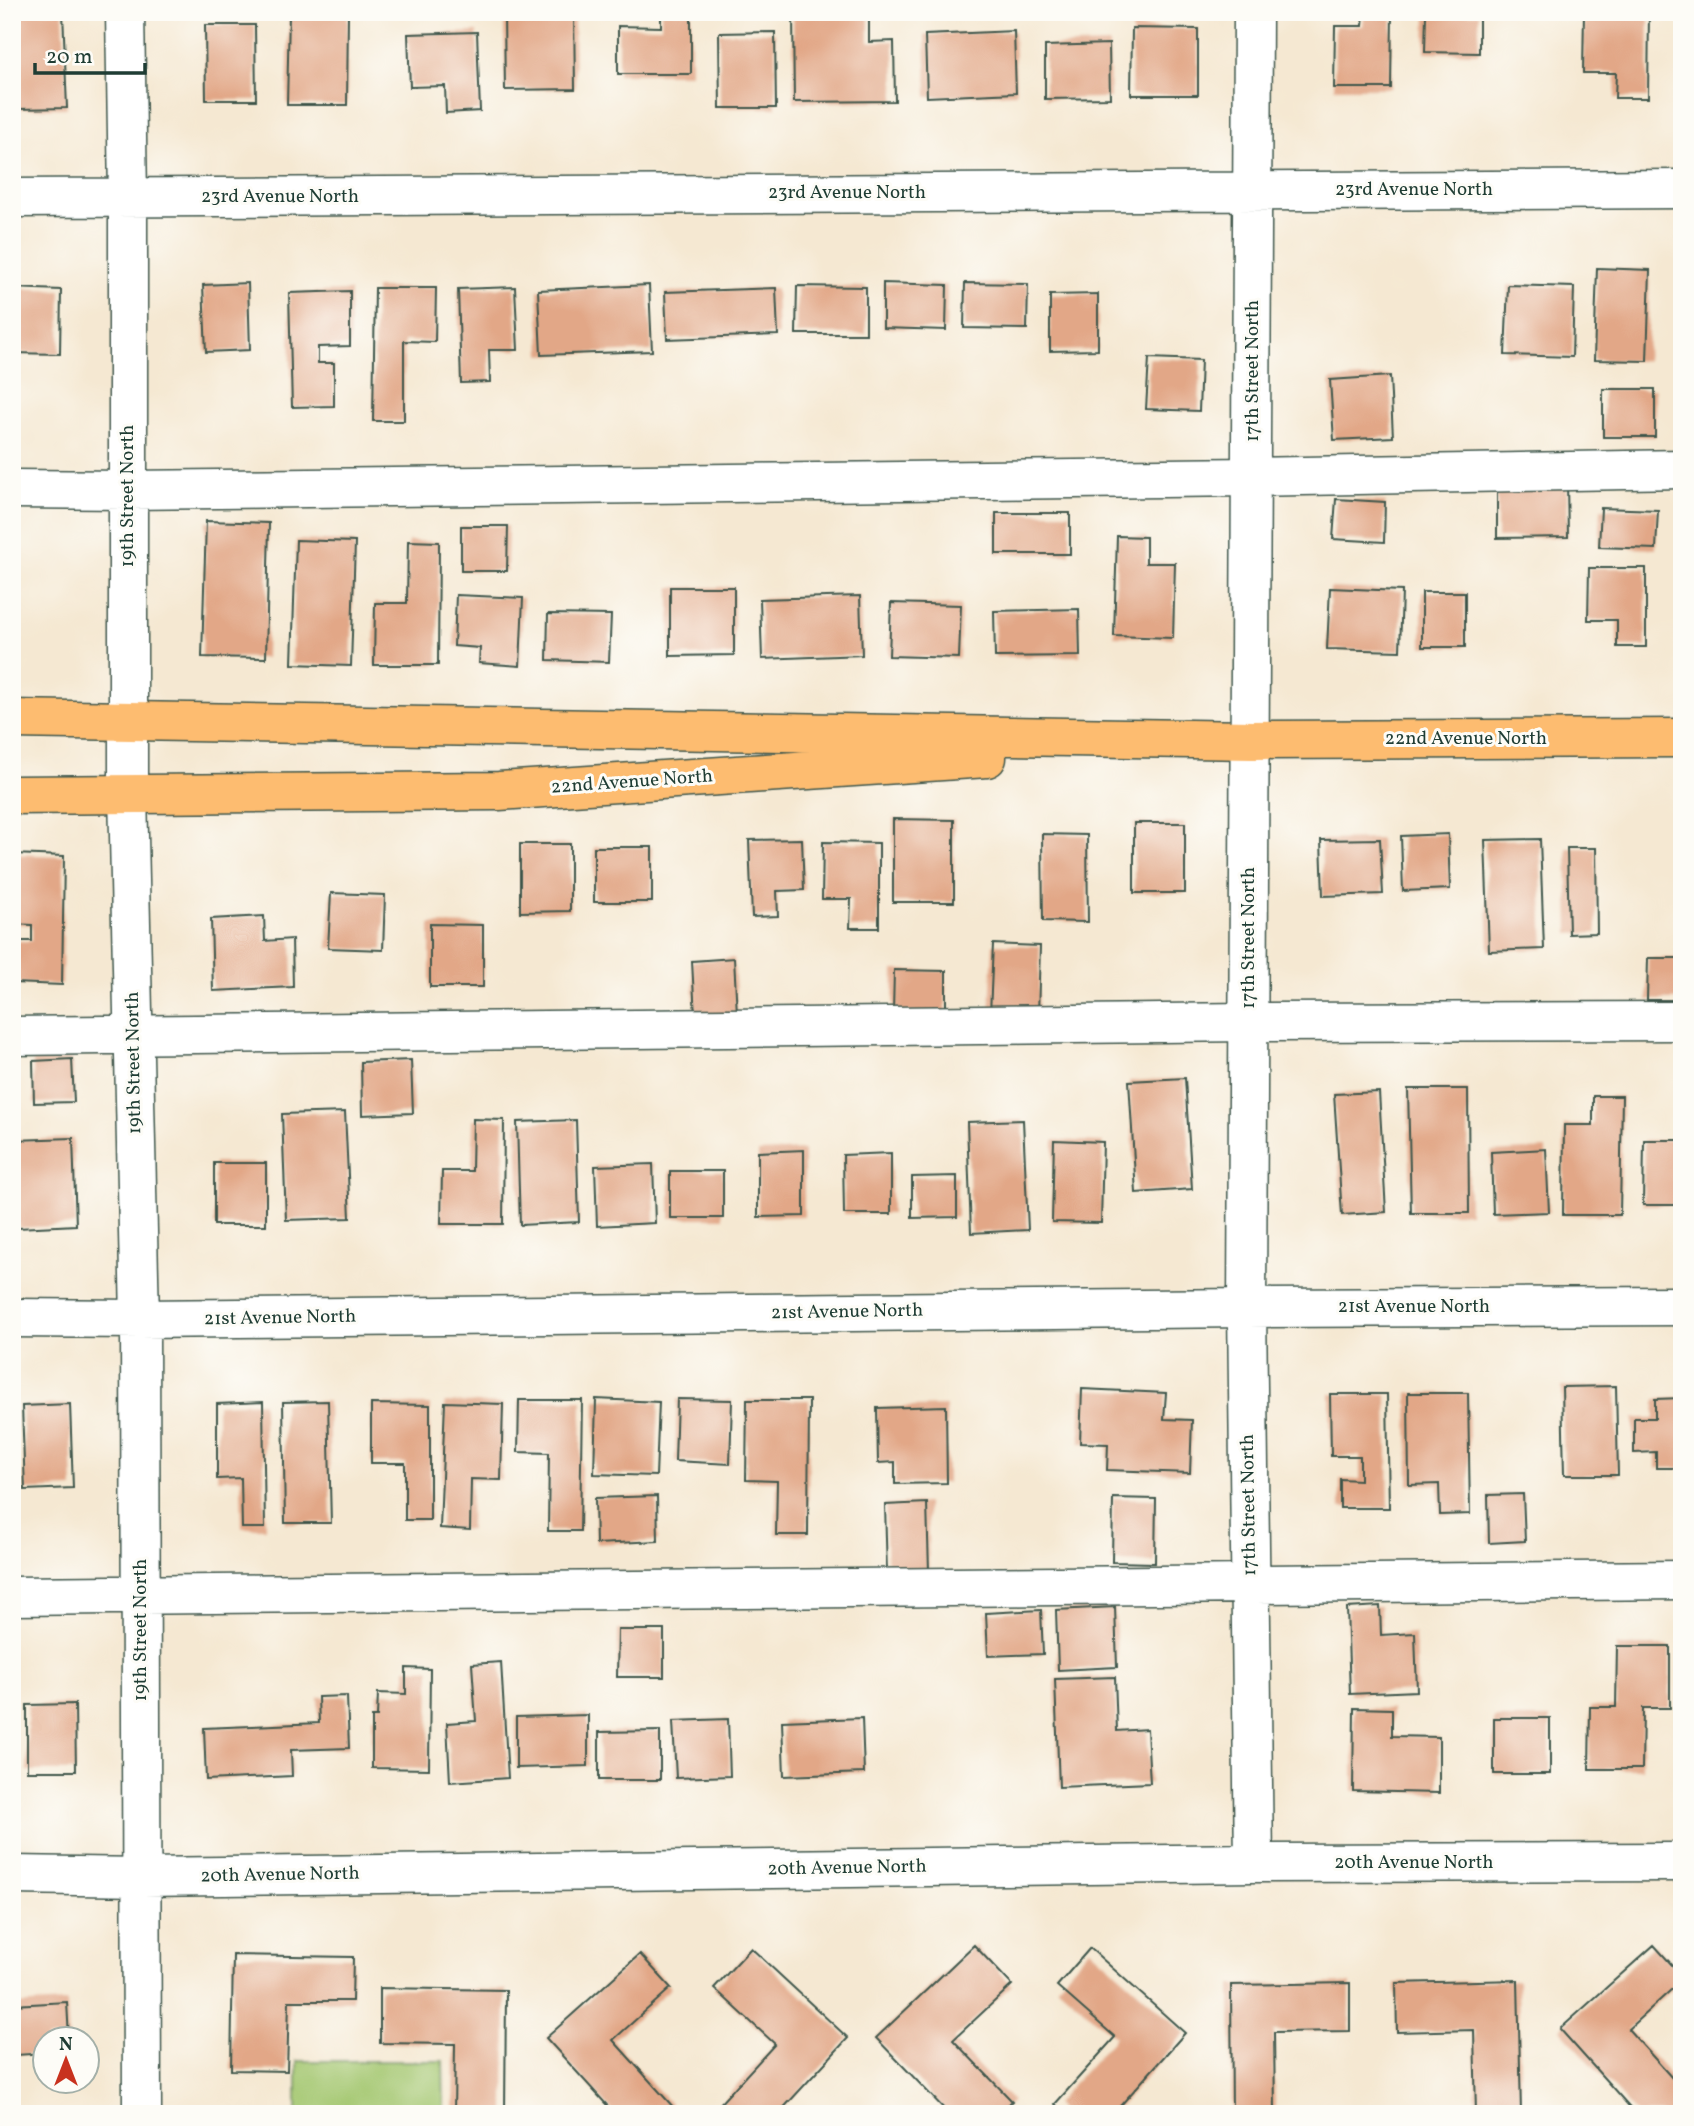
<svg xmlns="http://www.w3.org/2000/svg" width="1694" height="2126" font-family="Vollkorn,serif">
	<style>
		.green { fill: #a4c771; stroke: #628252; stroke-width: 2 }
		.building { fill: #e2a787 }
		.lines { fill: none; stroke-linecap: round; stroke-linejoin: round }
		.minor-casing { stroke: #3f574c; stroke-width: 41 }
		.major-casing { stroke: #3f574c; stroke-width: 41 }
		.minor { stroke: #fff; stroke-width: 38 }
		.major { stroke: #fdbc70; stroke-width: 38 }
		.labels { text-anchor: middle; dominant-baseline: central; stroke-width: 6; stroke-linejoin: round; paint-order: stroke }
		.street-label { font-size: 19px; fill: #1f3d34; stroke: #fdfcf7 }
	</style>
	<rect width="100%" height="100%" fill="#fdfcf7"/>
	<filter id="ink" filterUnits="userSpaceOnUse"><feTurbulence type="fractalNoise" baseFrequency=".0143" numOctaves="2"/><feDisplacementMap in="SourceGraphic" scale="14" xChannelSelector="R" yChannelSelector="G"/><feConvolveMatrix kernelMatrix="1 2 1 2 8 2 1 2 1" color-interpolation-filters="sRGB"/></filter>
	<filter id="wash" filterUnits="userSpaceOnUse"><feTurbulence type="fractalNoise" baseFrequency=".00686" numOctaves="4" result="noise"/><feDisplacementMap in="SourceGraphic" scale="28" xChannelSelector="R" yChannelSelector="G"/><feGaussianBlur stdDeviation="1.57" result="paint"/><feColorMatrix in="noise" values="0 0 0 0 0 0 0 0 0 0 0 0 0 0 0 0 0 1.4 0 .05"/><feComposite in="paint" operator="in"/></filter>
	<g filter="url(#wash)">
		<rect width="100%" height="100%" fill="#f5e8d2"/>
		<!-- green -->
		<path class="green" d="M 297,2061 L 443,2061 L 444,2114 L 297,2114 Z"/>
		<g id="blocks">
			<!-- building -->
			<path class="building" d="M 14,12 L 63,12 L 67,108 L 17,109 Z
				M 504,12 L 574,12 L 575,89 L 505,90 Z
				M 661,12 L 691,12 L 691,74 L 618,74 L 618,26 L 661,27 Z
				M 869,12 L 869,42 L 894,41 L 895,101 L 794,102 L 793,13 Z
				M 1364,12 L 1392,12 L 1391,88 L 1334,88 L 1335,26 L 1363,26 Z
				M 1584,12 L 1649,12 L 1648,98 L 1615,98 L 1616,73 L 1583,73 Z
				M 289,14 L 348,14 L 347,105 L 287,105 Z
				M 1426,14 L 1479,14 L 1479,53 L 1425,52 Z
				M 205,25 L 255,25 L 256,100 L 206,100 Z
				M 1132,28 L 1198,29 L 1198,95 L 1131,95 Z
				M 1014,31 L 1016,93 L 927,97 L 925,35 Z
				M 477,32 L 480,111 L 446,113 L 445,86 L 410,87 L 408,34 Z
				M 775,32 L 776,108 L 720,108 L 719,33 Z
				M 1109,44 L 1110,98 L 1045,99 L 1045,46 Z
				M 1597,268 L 1650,270 L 1647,361 L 1594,360 Z
				M 248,283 L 250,350 L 206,352 L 203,285 Z
				M 883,283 L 947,285 L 946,330 L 883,328 Z
				M 965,283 L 1028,284 L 1027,329 L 964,328 Z
				M 649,285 L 652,351 L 541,355 L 538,290 Z
				M 1508,285 L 1574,287 L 1572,357 L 1505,355 Z
				M 797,286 L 866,287 L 866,334 L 796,334 Z
				M 1677,286 L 1682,286 L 1682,343 L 1680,343 Z
				M 515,287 L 518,350 L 489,350 L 490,382 L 461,383 L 458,289 Z
				M 12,288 L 61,290 L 60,354 L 12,353 Z
				M 375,288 L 436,288 L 435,342 L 404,341 L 404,421 L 373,421 Z
				M 776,288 L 778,335 L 667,339 L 665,292 Z
				M 350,291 L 350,346 L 318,347 L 318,363 L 334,363 L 334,406 L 292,407 L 289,293 Z
				M 1098,294 L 1098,350 L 1050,351 L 1050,295 Z
				M 1149,358 L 1201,360 L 1199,411 L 1146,409 Z
				M 1390,376 L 1393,437 L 1334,440 L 1330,380 Z
				M 1603,389 L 1655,389 L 1655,437 L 1603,437 Z
				M 1567,482 L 1568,537 L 1497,538 L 1497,483 Z
				M 1336,499 L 1385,502 L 1384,542 L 1333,539 Z
				M 1601,508 L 1658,510 L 1656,549 L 1599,547 Z
				M 996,513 L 1070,513 L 1070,554 L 996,554 Z
				M 206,521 L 269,523 L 266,658 L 202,657 Z
				M 461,526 L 508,526 L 507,571 L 461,571 Z
				M 1117,536 L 1146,537 L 1146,563 L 1175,563 L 1173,638 L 1114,636 Z
				M 296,540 L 355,542 L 351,666 L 292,664 Z
				M 408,541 L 439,542 L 438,665 L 374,665 L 375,603 L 407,603 Z
				M 1589,568 L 1646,568 L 1646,647 L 1617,647 L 1617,620 L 1588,620 Z
				M 670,587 L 734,587 L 734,655 L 670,656 Z
				M 1330,588 L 1402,591 L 1400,651 L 1327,649 Z
				M 1422,592 L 1465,592 L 1465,647 L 1422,647 Z
				M 456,595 L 523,598 L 520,666 L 479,663 L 480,648 L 454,646 Z
				M 860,596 L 862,655 L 762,659 L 760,599 Z
				M 891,603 L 961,605 L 959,658 L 889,656 Z
				M 1079,609 L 1080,656 L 995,657 L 994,611 Z
				M 548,614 L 611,615 L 609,662 L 547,660 Z
				M 893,819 L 954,820 L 954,902 L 893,902 Z
				M 1134,823 L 1185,823 L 1185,893 L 1134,893 Z
				M 1042,834 L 1087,835 L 1088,922 L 1043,921 Z
				M 1448,834 L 1450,889 L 1403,891 L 1401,836 Z
				M 802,839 L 804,890 L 777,891 L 778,916 L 752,917 L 749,840 Z
				M 1380,839 L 1383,894 L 1323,896 L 1321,840 Z
				M 1540,839 L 1544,949 L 1489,951 L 1485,840 Z
				M 823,842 L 879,843 L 879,928 L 850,928 L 851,899 L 822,899 Z
				M 520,844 L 570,844 L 570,911 L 520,912 Z
				M 594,847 L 652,847 L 652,902 L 594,902 Z
				M 1567,848 L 1596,848 L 1597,933 L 1569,934 Z
				M 12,854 L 64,856 L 62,985 L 14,983 L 15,941 L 32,941 L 32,925 L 12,924 Z
				M 331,893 L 385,895 L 383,950 L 328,948 Z
				M 264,916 L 265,941 L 292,939 L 293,987 L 213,991 L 211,919 Z
				M 430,924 L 483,925 L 483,987 L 430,987 Z
				M 993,944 L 1040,946 L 1038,1016 L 990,1014 Z
				M 734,958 L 737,1014 L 695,1017 L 692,961 Z
				M 1648,958 L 1682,958 L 1682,1000 L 1647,1000 Z
				M 894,970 L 946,971 L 946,1013 L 893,1013 Z
				M 72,1059 L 74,1102 L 34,1103 L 33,1061 Z
				M 411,1060 L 413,1113 L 362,1115 L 361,1062 Z
				M 1185,1078 L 1192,1189 L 1136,1193 L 1129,1081 Z
				M 1408,1089 L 1468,1089 L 1469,1213 L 1411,1213 Z
				M 1379,1092 L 1386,1212 L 1342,1215 L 1334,1094 Z
				M 1593,1096 L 1622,1096 L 1620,1215 L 1563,1215 L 1564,1125 L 1593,1125 Z
				M 345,1112 L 350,1218 L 286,1220 L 282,1114 Z
				M 473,1119 L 504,1120 L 503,1224 L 441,1224 L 442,1171 L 472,1171 Z
				M 576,1120 L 579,1222 L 520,1225 L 517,1122 Z
				M 1023,1120 L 1028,1230 L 971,1233 L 967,1122 Z
				M 73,1138 L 76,1225 L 18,1228 L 15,1140 Z
				M 1054,1140 L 1103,1142 L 1101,1223 L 1052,1222 Z
				M 1644,1140 L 1682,1140 L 1682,1205 L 1643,1205 Z
				M 1546,1149 L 1549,1212 L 1493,1214 L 1491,1152 Z
				M 804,1150 L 804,1216 L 758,1217 L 758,1152 Z
				M 891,1153 L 891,1214 L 844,1214 L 843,1155 Z
				M 214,1163 L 266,1163 L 266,1225 L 214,1225 Z
				M 653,1164 L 655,1223 L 597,1226 L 595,1166 Z
				M 670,1171 L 723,1171 L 723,1218 L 670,1218 Z
				M 957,1176 L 957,1217 L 912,1218 L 912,1177 Z
				M 1616,1386 L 1618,1475 L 1564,1475 L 1562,1387 Z
				M 1082,1389 L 1166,1393 L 1164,1419 L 1192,1420 L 1190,1473 L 1107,1470 L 1108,1444 L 1080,1443 Z
				M 1408,1393 L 1468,1393 L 1470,1514 L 1440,1515 L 1439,1484 L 1409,1485 Z
				M 1330,1394 L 1387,1394 L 1389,1508 L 1340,1508 L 1340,1479 L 1360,1480 L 1360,1456 L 1331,1456 Z
				M 1682,1398 L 1682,1468 L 1656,1468 L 1656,1452 L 1634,1453 L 1634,1418 L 1655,1418 L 1655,1399 Z
				M 596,1399 L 659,1402 L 656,1476 L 594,1474 Z
				M 677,1399 L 732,1400 L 730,1464 L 675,1461 Z
				M 519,1400 L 582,1400 L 580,1531 L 548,1531 L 549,1453 L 518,1452 Z
				M 747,1400 L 809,1400 L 808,1535 L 776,1535 L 777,1481 L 746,1480 Z
				M 328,1401 L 331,1523 L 285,1523 L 283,1402 Z
				M 263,1402 L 265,1528 L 242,1528 L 241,1478 L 217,1479 L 217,1404 Z
				M 445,1402 L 503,1404 L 501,1480 L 471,1479 L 470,1530 L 440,1528 Z
				M 70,1404 L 73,1488 L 25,1490 L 22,1406 Z
				M 371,1404 L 430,1405 L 430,1520 L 405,1520 L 405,1463 L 371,1463 Z
				M 946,1406 L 947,1483 L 895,1484 L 895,1462 L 878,1463 L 877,1408 Z
				M 1523,1494 L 1525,1541 L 1489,1543 L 1488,1495 Z
				M 657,1496 L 658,1541 L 596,1544 L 595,1498 Z
				M 1113,1498 L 1156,1499 L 1155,1563 L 1112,1562 Z
				M 927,1503 L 929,1571 L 887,1573 L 885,1505 Z
				M 1380,1606 L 1381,1635 L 1415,1633 L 1417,1691 L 1350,1694 L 1347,1608 Z
				M 1115,1607 L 1117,1667 L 1058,1670 L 1056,1610 Z
				M 1041,1610 L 1043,1654 L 988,1656 L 986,1613 Z
				M 618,1630 L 664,1630 L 664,1677 L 617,1677 Z
				M 1617,1646 L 1670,1646 L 1670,1708 L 1643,1708 L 1642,1769 L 1589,1769 L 1590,1707 L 1616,1707 Z
				M 501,1662 L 508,1778 L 450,1782 L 447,1723 L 476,1721 L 472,1664 Z
				M 406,1668 L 430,1669 L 429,1769 L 372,1768 L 372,1717 L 377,1717 L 378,1693 L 406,1694 Z
				M 1115,1677 L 1117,1731 L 1147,1729 L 1150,1783 L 1059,1787 L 1055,1679 Z
				M 347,1696 L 349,1748 L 291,1750 L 292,1776 L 206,1780 L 204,1728 L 319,1723 L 318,1697 Z
				M 75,1704 L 76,1771 L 27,1771 L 27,1705 Z
				M 1354,1708 L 1392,1709 L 1392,1736 L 1439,1737 L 1439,1793 L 1353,1791 Z
				M 588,1715 L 588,1766 L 516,1768 L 516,1717 Z
				M 862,1718 L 864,1773 L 784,1776 L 782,1721 Z
				M 1494,1718 L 1550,1718 L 1550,1774 L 1494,1774 Z
				M 728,1719 L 730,1776 L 676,1778 L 673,1721 Z
				M 660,1731 L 660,1780 L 599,1780 L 599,1732 Z
				M 974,1945 L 1012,1985 L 953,2040 L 1012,2101 L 999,2114 L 949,2114 L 876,2038 Z
				M 1654,1945 L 1682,1976 L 1682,1980 L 1628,2029 L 1682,2089 L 1682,2108 L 1676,2114 L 1636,2114 L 1560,2029 Z
				M 751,1948 L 848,2038 L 778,2114 L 724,2114 L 717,2107 L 775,2044 L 714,1988 Z
				M 1090,1948 L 1185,2033 L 1113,2114 L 1065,2114 L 1055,2104 L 1115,2037 L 1057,1986 Z
				M 640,1954 L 671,1988 L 613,2040 L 675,2109 L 670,2114 L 615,2114 L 546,2038 Z
				M 233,1955 L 353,1957 L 352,2001 L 289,2001 L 287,2071 L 231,2070 Z
				M 1518,1980 L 1521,2114 L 1476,2114 L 1474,2030 L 1397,2032 L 1396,1983 Z
				M 1350,1983 L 1350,2031 L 1274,2032 L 1275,2114 L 1232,2114 L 1231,1985 Z
				M 380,1988 L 506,1990 L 505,2114 L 454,2114 L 455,2044 L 380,2043 Z
				M 67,2002 L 69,2038 L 46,2038 L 46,2053 L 16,2055 L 13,2005 Z"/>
		</g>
	</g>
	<g filter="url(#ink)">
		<use href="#blocks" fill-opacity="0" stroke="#3f574c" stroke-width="2"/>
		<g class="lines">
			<!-- minor casing -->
			<g class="minor-casing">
				<path id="minor" d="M 125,12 L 128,197 L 128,792 L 140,1319 L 142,2114
					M 1253,12 L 1247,1308 L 1254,1863
					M 12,198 L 1682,189
					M 12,489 L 128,490 L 1252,477 L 1682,469
					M 12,1036 L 1249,1022 L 1682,1021
					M 12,1318 L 140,1319 L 1247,1308 L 1682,1306
					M 12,1596 L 1682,1580
					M 12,1875 L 143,1877 L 1254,1863 L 1682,1862"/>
			</g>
			<!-- major casing -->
			<g class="major-casing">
				<path id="major" d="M 12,719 L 1251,740 L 1682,738
					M 12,795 L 499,791 L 987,758"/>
			</g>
			<!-- minor -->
			<use href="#minor" class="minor"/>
			<!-- major -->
			<use href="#major" class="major"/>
		</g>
	</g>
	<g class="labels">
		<!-- street labels -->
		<g class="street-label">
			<text x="1414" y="190">23rd Avenue North</text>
			<text x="847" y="193">23rd Avenue North</text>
			<text x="280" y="197">23rd Avenue North</text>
			<text transform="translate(1253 371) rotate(-90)">17th Street North</text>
			<text transform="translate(128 496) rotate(-90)">19th Street North</text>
			<text x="1466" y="739">22nd Avenue North</text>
			<text transform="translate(632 782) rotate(-4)">22nd Avenue North</text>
			<text transform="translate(1249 938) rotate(-90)">17th Street North</text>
			<text transform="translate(134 1063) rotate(-91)">19th Street North</text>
			<text x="1414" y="1307">21st Avenue North</text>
			<text transform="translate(847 1312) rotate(-1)">21st Avenue North</text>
			<text transform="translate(280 1318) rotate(-1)">21st Avenue North</text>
			<text transform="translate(1249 1505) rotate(-91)">17th Street North</text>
			<text transform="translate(141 1630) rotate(-90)">19th Street North</text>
			<text x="1414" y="1863">20th Avenue North</text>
			<text transform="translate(847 1868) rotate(-1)">20th Avenue North</text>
			<text transform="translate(280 1875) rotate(-1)">20th Avenue North</text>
		</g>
	</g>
	<!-- margin -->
	<rect width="1694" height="2126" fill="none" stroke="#fdfcf7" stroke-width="42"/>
	<!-- north arrow -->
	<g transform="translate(66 2060)"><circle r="33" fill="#fdfcf7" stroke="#a4b0a9" stroke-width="2"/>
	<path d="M0-5L12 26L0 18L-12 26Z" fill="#c8321e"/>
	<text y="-10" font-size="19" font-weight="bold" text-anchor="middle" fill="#1f3d34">N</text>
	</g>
	<!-- scale -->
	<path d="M35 63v10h110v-10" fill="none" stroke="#1f3d34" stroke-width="3.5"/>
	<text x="46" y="63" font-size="21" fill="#1f3d34" stroke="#fdfcf7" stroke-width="5" paint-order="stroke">20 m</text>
</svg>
